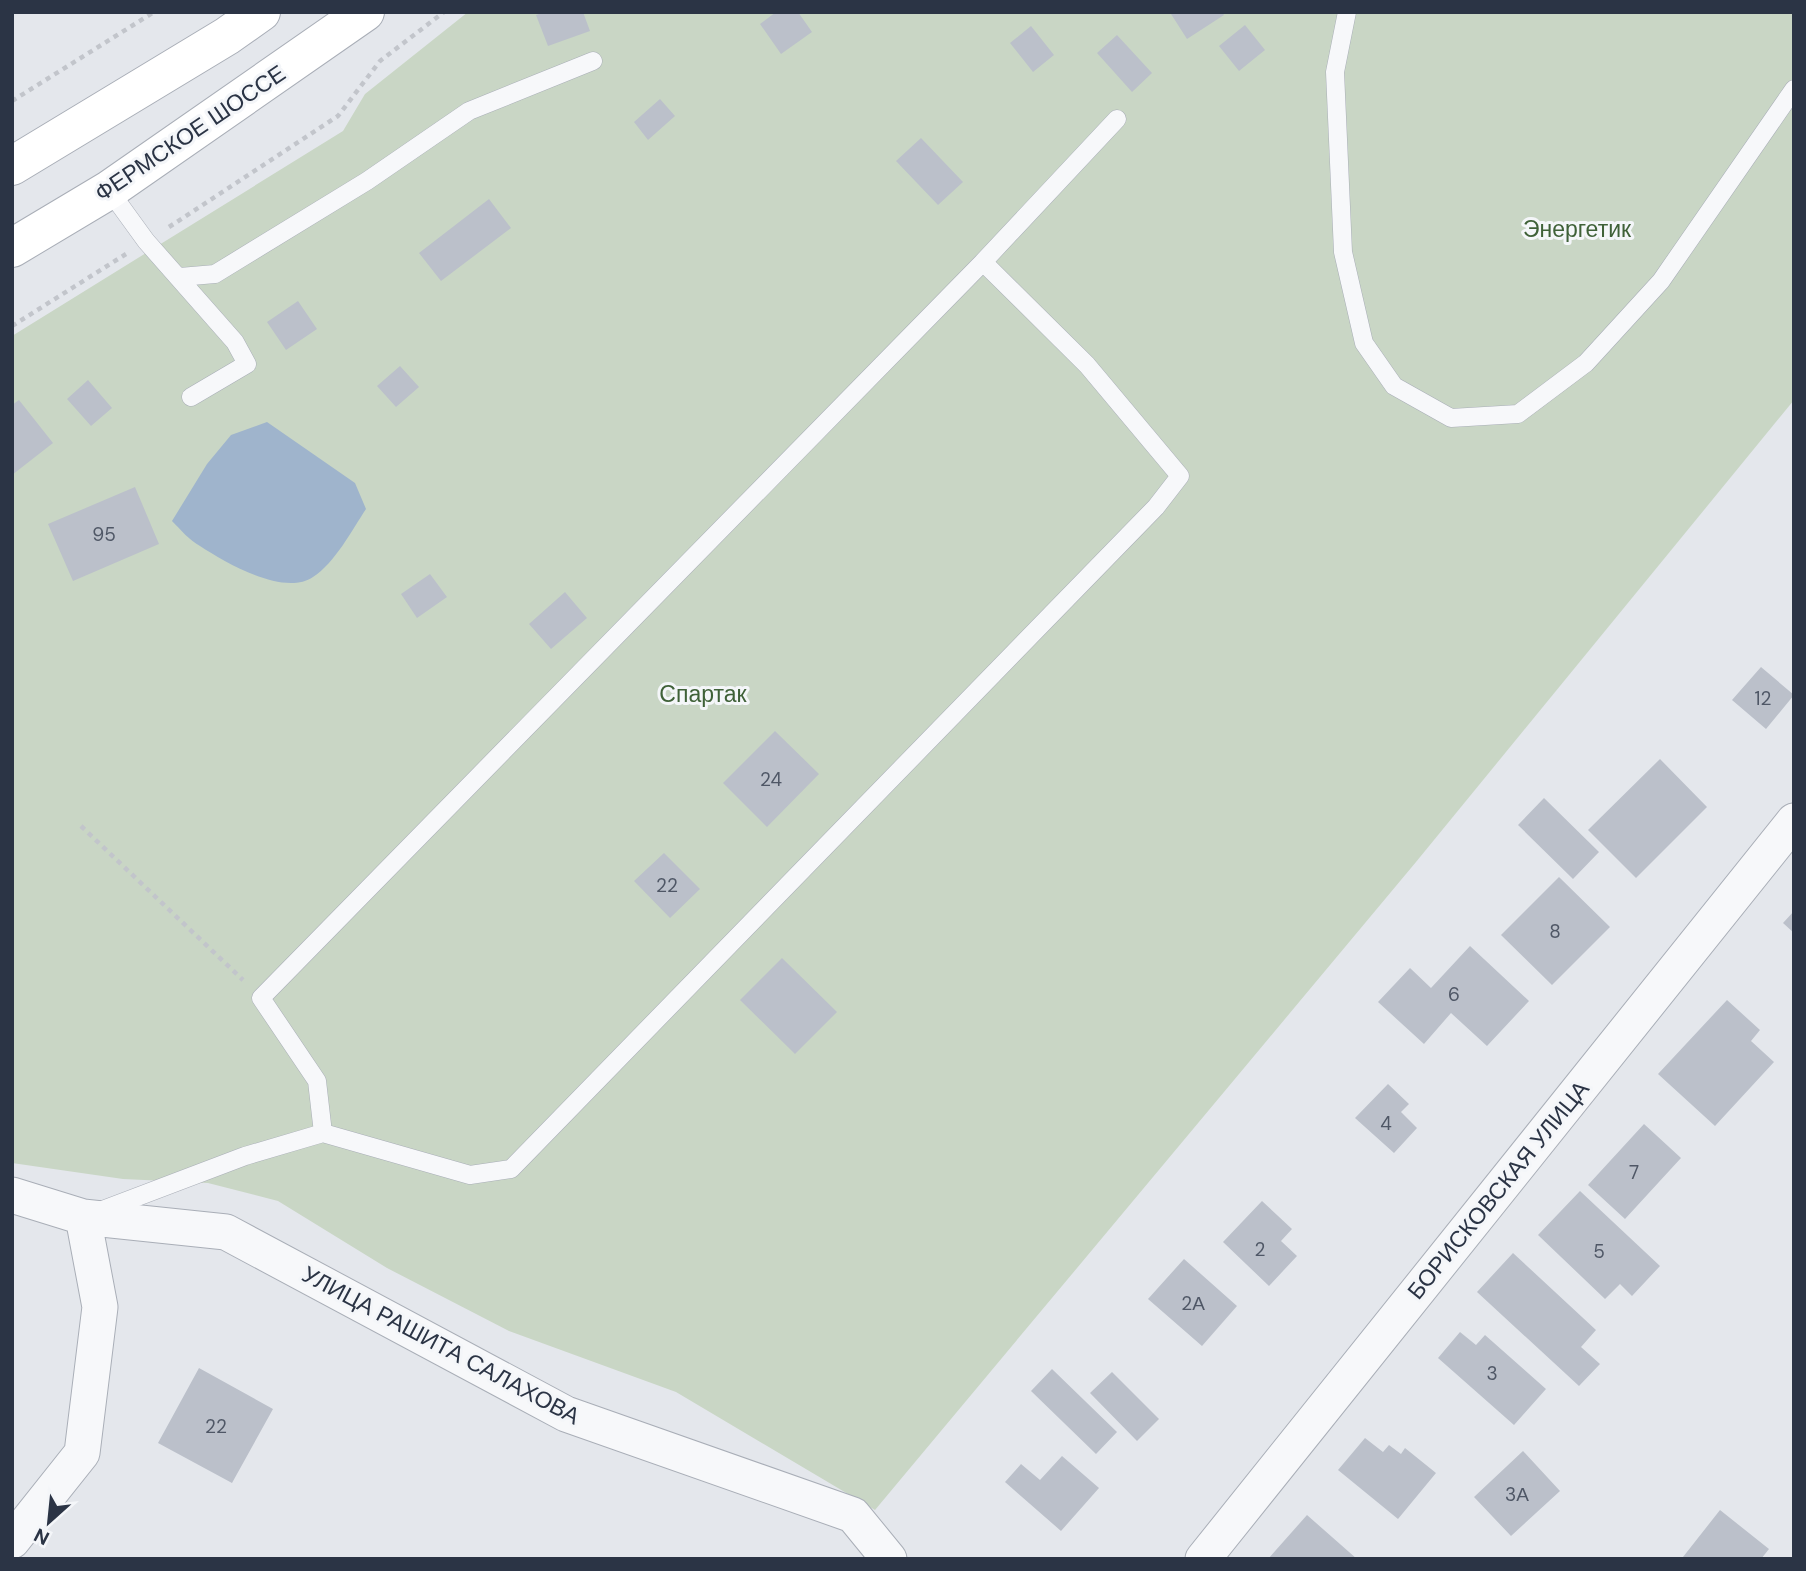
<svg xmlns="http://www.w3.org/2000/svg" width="1806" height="1571" font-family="'DM Sans',sans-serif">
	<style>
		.green { fill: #c9d6c5 }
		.water { fill: #9fb4cc }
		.building { fill: #bbc0ca }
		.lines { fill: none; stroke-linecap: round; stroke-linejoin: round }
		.service-casing { stroke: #a9aeb7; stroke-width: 19 }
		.minor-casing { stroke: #a9aeb7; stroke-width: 37 }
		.secondary-casing { stroke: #a9aeb7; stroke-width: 40 }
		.path { stroke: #c2c5cb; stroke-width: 4.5; stroke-dasharray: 5 5; stroke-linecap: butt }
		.service { stroke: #f7f8fa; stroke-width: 18 }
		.minor { stroke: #f7f8fa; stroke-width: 35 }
		.secondary { stroke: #fff; stroke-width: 38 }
		.labels { text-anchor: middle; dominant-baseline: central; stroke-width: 6; stroke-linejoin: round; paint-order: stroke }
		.number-label { font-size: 19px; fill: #4f5766 }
		.street-label { font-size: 23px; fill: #2b3445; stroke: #f4f6f9 }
		.park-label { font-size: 23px; fill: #3f6138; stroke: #f4f6f9 }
	</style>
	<rect width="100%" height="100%" fill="#e4e7ec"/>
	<!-- green -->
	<path class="green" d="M 468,12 L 1794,12 L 1794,400 L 1416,862 L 875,1510 L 676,1392 L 509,1331 L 387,1268 L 278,1201 L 208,1183 L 123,1179 L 12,1163 L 12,336 L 343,131 L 365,94 Z"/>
	<!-- water -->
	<path class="water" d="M 267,422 L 355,483 L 366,509 C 352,530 335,563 313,577 C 284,597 226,563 200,546 C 189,540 181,530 172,521 L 207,464 L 231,435 Z"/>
	<!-- building -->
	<path class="building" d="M 545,12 L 583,12 L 590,31 L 548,46 L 536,15 Z
		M 776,12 L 798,12 L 812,32 L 781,54 L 760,24 Z
		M 1173,12 L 1222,12 L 1224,15 L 1187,39 L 1171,14 Z
		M 1245,25 L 1265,50 L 1239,71 L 1219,46 Z
		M 1031,26 L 1054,55 L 1033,72 L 1010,43 Z
		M 1117,35 L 1152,73 L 1132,92 L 1097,53 Z
		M 660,99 L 675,116 L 648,140 L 634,122 Z
		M 921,138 L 963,182 L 938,205 L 896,161 Z
		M 489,199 L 511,228 L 441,281 L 419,253 Z
		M 298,301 L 317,329 L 286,350 L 267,322 Z
		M 400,366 L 419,387 L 396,407 L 377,386 Z
		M 88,380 L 112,408 L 91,426 L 67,399 Z
		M 19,400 L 53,443 L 12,475 L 12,405 Z
		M 135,487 L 159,544 L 73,581 L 48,524 Z
		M 430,574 L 447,597 L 417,618 L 401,594 Z
		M 565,592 L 587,618 L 551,649 L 529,624 Z
		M 1761,667 L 1794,695 L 1766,729 L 1732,700 Z
		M 775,731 L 819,774 L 767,827 L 723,783 Z
		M 1660,759 L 1707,807 L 1636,878 L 1588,830 Z
		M 1544,798 L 1599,852 L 1573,879 L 1518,825 Z
		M 664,853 L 700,889 L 670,918 L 634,881 Z
		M 1559,877 L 1610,927 L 1552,985 L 1501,935 Z
		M 1794,911 L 1794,933 L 1783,923 Z
		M 1470,946 L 1529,1001 L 1487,1046 L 1451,1013 L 1424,1044 L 1378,1002 L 1410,968 L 1431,988 Z
		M 782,958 L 837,1012 L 795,1054 L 740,1000 Z
		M 1727,1000 L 1760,1030 L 1751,1041 L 1774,1062 L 1715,1126 L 1658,1074 Z
		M 1388,1084 L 1409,1104 L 1401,1112 L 1417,1128 L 1394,1153 L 1355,1118 Z
		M 1644,1124 L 1681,1158 L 1625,1219 L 1588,1185 Z
		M 1580,1191 L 1660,1266 L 1632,1296 L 1620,1284 L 1605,1299 L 1538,1235 Z
		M 1262,1201 L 1292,1229 L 1281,1241 L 1297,1256 L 1269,1286 L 1223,1242 Z
		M 1513,1253 L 1596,1330 L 1581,1347 L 1600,1364 L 1579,1386 L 1477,1292 Z
		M 1184,1259 L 1237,1306 L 1202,1346 L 1148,1299 Z
		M 1460,1332 L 1476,1345 L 1485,1335 L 1546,1389 L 1514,1425 L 1438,1358 Z
		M 199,1368 L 273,1409 L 232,1483 L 158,1443 Z
		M 1052,1369 L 1117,1432 L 1096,1454 L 1031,1391 Z
		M 1112,1372 L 1159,1419 L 1137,1441 L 1090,1393 Z
		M 1365,1438 L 1383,1452 L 1389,1445 L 1401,1454 L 1405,1448 L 1436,1473 L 1398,1519 L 1338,1470 Z
		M 1523,1451 L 1560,1491 L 1511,1536 L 1474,1497 Z
		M 1062,1456 L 1099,1488 L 1061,1531 L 1005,1482 L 1021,1464 L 1040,1480 Z
		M 1720,1510 L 1769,1549 L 1761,1559 L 1686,1559 L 1683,1557 Z
		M 1307,1515 L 1357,1559 L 1268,1559 Z"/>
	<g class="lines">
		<!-- service casing -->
		<g class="service-casing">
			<path id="service" d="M 1347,12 L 1335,72 L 1343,252 L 1364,343 L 1394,386 L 1451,418 L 1518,414 L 1586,363 L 1661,281 L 1794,89
				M 109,190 L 146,241 L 235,342 L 247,364 L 191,397
				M 983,262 L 1117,119
				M 180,277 L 215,274 L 367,181 L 469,111 L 593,61
				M 100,1211 L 245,1156 L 323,1133 L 470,1175 L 511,1169 L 1156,507 L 1180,476 L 1087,365 L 983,262 L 261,998 L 317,1081 L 323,1133"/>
		</g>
		<!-- minor casing -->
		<g class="minor-casing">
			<path id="minor" d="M 12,1195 L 83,1217 L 226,1232 L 566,1414 L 853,1515 L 889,1559
				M 12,1541 L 82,1453 L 100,1307 L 83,1217
				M 1203,1559 L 1794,821"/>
		</g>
		<!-- secondary casing -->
		<g class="secondary-casing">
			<path id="secondary" d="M 12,166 L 227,36 L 261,12
				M 12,248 L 109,190 L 365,12"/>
		</g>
		<!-- path -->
		<path class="path" d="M 12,101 L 154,12
			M 169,227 L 338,116 L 380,61 L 444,12
			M 12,326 L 126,254
			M 81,826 L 243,980"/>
		<!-- service -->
		<use href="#service" class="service"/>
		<!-- minor -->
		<use href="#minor" class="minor"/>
		<!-- secondary -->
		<use href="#secondary" class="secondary"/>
	</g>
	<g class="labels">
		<!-- number labels -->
		<g class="number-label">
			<text x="104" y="534">95</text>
			<text x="1763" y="698">12</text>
			<text x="771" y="779">24</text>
			<text x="667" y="885">22</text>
			<text x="1555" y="931">8</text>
			<text x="1454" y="994">6</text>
			<text x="1386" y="1123">4</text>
			<text x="1634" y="1172">7</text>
			<text x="1260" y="1249">2</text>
			<text x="1599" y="1251">5</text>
			<text x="1193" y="1303">2А</text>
			<text x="1492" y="1373">3</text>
			<text x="216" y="1426">22</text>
			<text x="1517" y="1494">3А</text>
		</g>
		<!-- street labels -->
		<g class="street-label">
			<text transform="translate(190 133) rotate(-34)">ФЕРМСКОЕ ШОССЕ</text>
			<text transform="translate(1498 1190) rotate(-51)">БОРИСКОВСКАЯ УЛИЦА</text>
			<text transform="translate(441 1345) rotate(28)">УЛИЦА РАШИТА САЛАХОВА</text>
		</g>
		<!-- park labels -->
		<g class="park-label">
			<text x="1577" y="229">Энергетик</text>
			<text x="703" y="694">Спартак</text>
		</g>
	</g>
	<!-- border -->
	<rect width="1806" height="1571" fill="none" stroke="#2b3445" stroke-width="28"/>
	<!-- north arrow -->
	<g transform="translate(49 1522) rotate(207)" stroke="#f4f6f9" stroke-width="5" paint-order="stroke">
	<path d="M0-5L12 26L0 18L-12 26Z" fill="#2b3445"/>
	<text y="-10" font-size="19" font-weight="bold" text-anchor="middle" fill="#2b3445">N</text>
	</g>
</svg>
